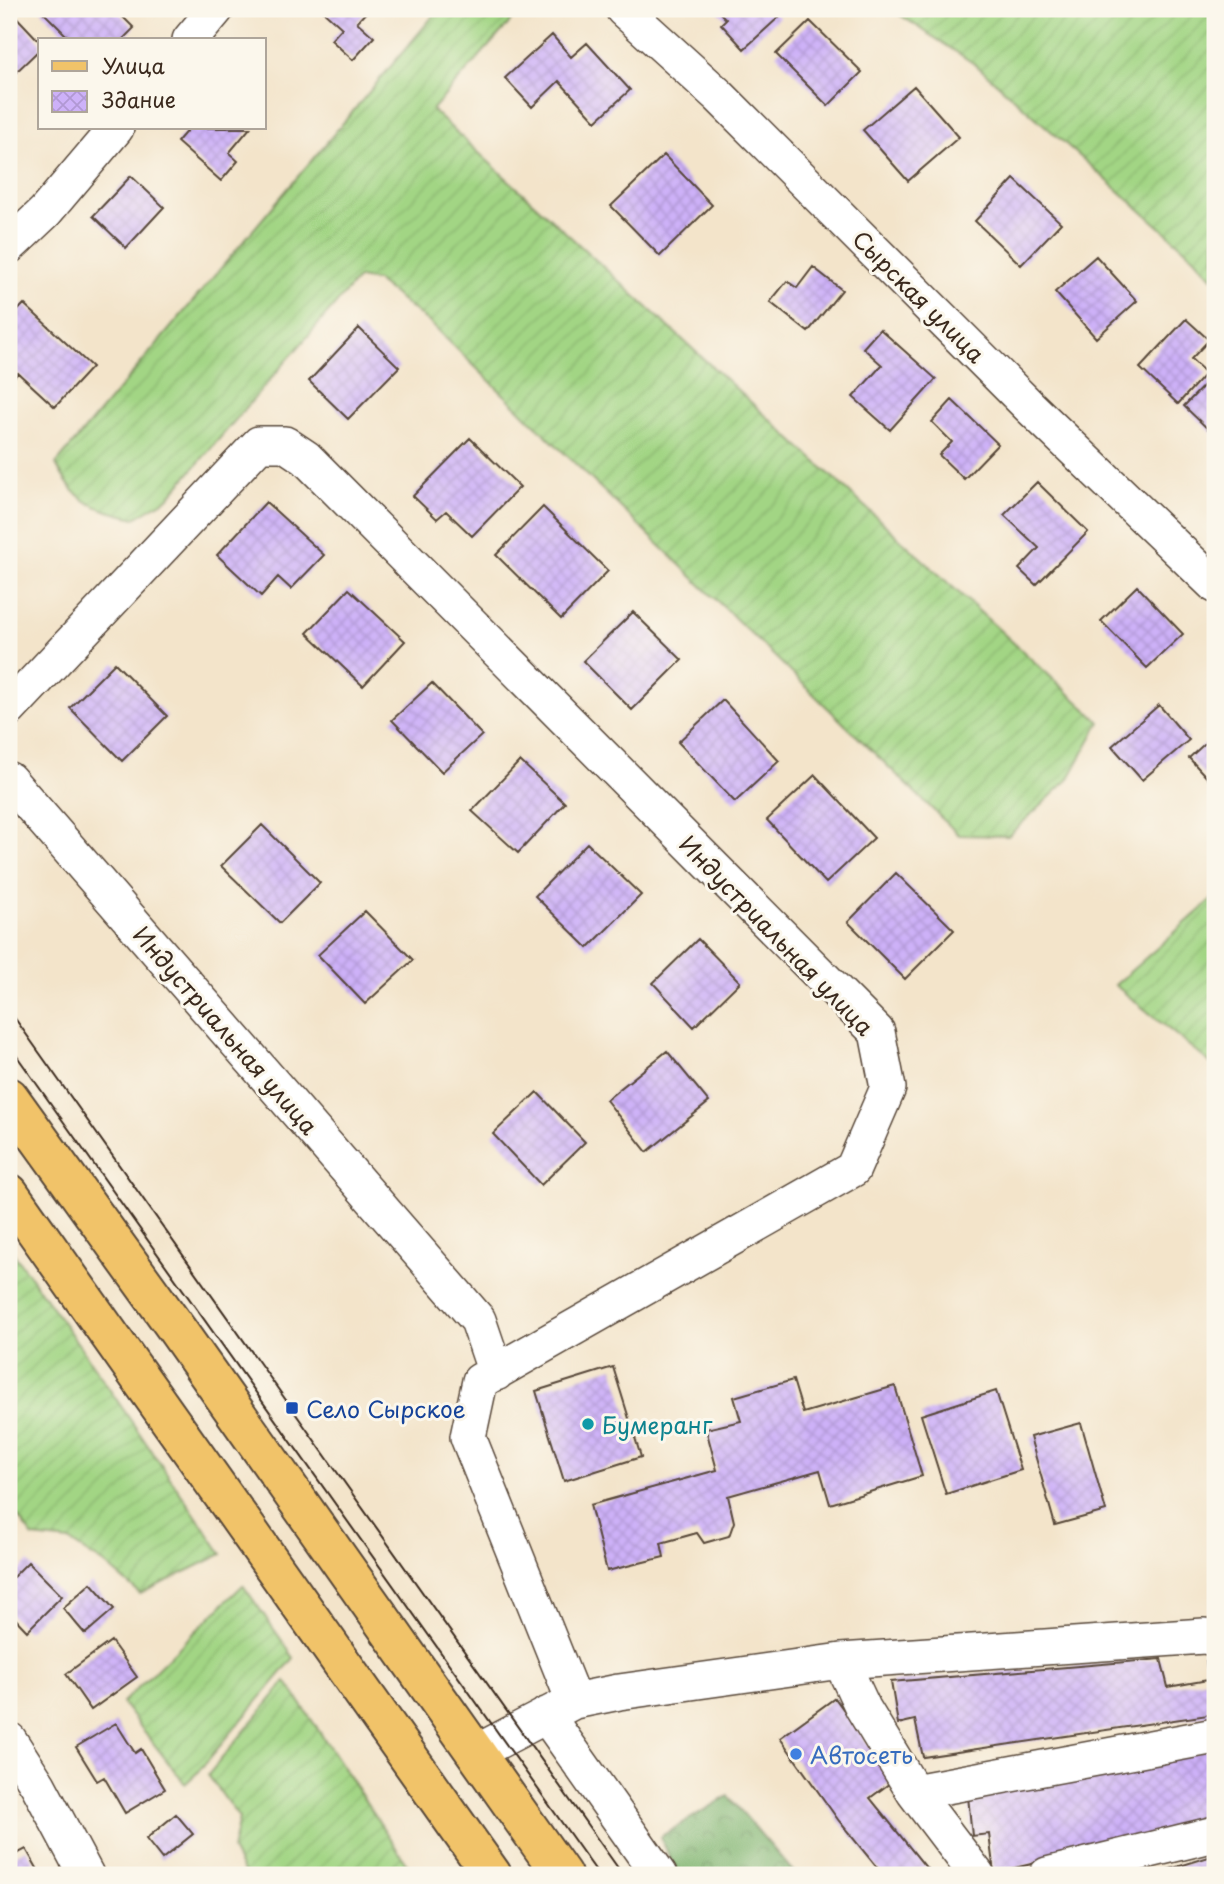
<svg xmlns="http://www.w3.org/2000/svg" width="1224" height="1884" font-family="'Playpen Sans',sans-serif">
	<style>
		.forest { fill: url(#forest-crowns); stroke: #5e7048; stroke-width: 2 }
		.garden { fill: url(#garden-furrows); stroke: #6e8051; stroke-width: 2 }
		.building { fill: url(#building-cross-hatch) }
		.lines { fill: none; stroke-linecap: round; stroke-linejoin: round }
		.minor-casing { stroke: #574638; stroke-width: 38 }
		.major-casing { stroke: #574638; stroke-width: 42 }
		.minor { stroke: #fff; stroke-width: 35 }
		.major { stroke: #f1c369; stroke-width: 38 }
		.tram { stroke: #3b2a1e; stroke-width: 2 }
		.transit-dot { fill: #1a4fb4; stroke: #fbf7ec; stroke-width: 2.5 }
		.culture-dot { fill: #0f9aa8; stroke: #fbf7ec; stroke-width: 2.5 }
		.shop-dot { fill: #3f7fe0; stroke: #fbf7ec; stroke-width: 2.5 }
		.labels { text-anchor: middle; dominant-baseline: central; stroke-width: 6; stroke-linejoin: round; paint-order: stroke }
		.street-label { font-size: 23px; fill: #3b2a1e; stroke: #fbf7ec }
		.transit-label { font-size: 23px; fill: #164399; stroke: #fbf7ec; text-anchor: start }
		.culture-label { font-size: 23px; fill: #0d838f; stroke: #fbf7ec; text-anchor: start }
		.shop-label { font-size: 23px; fill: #366cbe; stroke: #fbf7ec; text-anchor: start }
	</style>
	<defs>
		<pattern id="forest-crowns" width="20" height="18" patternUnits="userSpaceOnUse" patternTransform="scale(1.75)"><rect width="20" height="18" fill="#81b672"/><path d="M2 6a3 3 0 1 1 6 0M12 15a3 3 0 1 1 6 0" fill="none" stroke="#6b945d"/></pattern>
		<pattern id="garden-furrows" width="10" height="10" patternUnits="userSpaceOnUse" patternTransform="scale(1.75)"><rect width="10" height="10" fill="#a2d584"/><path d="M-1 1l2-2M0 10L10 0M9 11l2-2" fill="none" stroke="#8cb772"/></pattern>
		<pattern id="building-cross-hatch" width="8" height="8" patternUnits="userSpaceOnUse" patternTransform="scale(1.75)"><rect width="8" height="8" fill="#cdb1f8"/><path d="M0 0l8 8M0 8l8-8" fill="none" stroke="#b198d4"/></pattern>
	</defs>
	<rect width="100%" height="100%" fill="#fbf7ec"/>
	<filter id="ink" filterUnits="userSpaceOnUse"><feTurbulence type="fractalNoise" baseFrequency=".0143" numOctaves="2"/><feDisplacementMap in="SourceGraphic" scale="14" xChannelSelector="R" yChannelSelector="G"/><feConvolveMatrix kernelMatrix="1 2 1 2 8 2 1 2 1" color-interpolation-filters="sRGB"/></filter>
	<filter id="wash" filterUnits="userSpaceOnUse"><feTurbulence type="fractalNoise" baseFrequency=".00686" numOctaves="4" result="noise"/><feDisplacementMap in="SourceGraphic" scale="28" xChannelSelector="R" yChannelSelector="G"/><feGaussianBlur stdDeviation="1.57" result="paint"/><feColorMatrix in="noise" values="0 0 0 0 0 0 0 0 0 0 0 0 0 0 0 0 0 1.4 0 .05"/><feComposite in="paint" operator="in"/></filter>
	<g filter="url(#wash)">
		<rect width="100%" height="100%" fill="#f3e4ca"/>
		<!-- forest -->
		<path class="forest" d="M 728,1796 L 796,1875 L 678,1875 L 660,1837 Z"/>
		<!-- garden -->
		<path class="garden" d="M 439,9 L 518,9 L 519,12 L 432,110 L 1100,722 L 1068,780 L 1008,836 L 959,835 L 430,323 L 377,281 L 358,278 L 168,498 L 135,518 C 94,508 76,504 56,464 Z
			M 891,9 L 1215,9 L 1215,280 L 1194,257 L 976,65 Z
			M 1215,897 L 1215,1067 L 1115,985 Z
			M 9,1247 L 84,1352 L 222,1554 L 140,1594 L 105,1564 L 69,1541 L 33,1537 L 9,1505 Z
			M 243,1585 L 294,1658 L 197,1773 L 185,1784 L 122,1703 Z
			M 286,1681 L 414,1875 L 245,1875 L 232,1850 L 239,1818 L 208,1775 Z"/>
		<g id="blocks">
			<!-- building -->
			<path class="building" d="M 9,9 L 40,42 L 40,49 L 9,79 Z
				M 40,9 L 115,9 L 134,28 L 122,40 L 71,40 Z
				M 321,9 L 369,9 L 357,22 L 374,37 L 353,60 L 331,40 L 342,28 Z
				M 716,9 L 771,9 L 779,17 L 744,49 L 721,24 L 726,19 Z
				M 810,21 L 862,72 L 828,106 L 776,54 Z
				M 552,35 L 571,57 L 587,43 L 630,90 L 596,121 L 559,81 L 532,107 L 505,78 Z
				M 914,86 L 959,137 L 908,181 L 863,130 Z
				M 189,128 L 250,128 L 229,153 L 238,161 L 221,181 L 177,142 Z
				M 664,155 L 712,205 L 660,256 L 611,206 Z
				M 131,176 L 164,207 L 126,248 L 93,216 Z
				M 1014,179 L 1061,223 L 1021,265 L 975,221 Z
				M 1096,256 L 1137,301 L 1096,338 L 1055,292 Z
				M 813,267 L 842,290 L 808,332 L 770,302 L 787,281 L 797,288 Z
				M 24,304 L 92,367 L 55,407 L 18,373 L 9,382 L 9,320 Z
				M 1186,319 L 1209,340 L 1191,359 L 1206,373 L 1178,404 L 1140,368 Z
				M 359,328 L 399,367 L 348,419 L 309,381 Z
				M 880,329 L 936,379 L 890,430 L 853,397 L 882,365 L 863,348 Z
				M 1215,374 L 1215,436 L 1184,406 Z
				M 952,400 L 998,444 L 964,479 L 939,455 L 952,442 L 932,422 Z
				M 470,438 L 520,487 L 472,536 L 446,511 L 437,519 L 413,496 Z
				M 1037,482 L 1088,532 L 1036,585 L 1019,569 L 1039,548 L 1004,515 Z
				M 266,502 L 324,555 L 291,589 L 278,577 L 261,596 L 217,555 Z
				M 543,507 L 608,571 L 561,619 L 496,555 Z
				M 1137,586 L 1183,634 L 1147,668 L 1101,621 Z
				M 349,589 L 405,641 L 363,686 L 307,633 Z
				M 633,612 L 682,660 L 632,710 L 583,661 Z
				M 115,663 L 167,716 L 122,761 L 70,708 Z
				M 432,683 L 482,735 L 442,772 L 392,720 Z
				M 723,700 L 779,761 L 735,802 L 678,742 Z
				M 1159,705 L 1189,740 L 1142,780 L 1112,746 Z
				M 1215,734 L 1215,776 L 1210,781 L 1189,758 Z
				M 520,761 L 565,803 L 518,853 L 472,811 Z
				M 815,775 L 874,838 L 826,883 L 767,820 Z
				M 262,825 L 320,883 L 280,923 L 221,866 Z
				M 587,843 L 641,895 L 588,948 L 535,896 Z
				M 896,873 L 954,930 L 905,979 L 848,922 Z
				M 365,911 L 413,960 L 365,1004 L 318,955 Z
				M 698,939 L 740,982 L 694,1027 L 653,983 Z
				M 667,1051 L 709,1102 L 647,1152 L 606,1100 Z
				M 537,1092 L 585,1142 L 541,1185 L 493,1134 Z
				M 613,1367 L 641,1457 L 564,1481 L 536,1391 Z
				M 793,1380 L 803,1413 L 895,1386 L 922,1476 L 830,1504 L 820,1470 L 728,1496 L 734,1522 L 729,1536 L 704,1543 L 697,1533 L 661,1543 L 664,1557 L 607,1571 L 590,1505 L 717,1470 L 706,1429 L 741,1421 L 734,1397 Z
				M 996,1391 L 1021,1470 L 946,1494 L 921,1415 Z
				M 1081,1423 L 1106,1511 L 1055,1525 L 1030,1437 Z
				M 28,1562 L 62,1596 L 27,1631 L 9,1612 L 9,1581 Z
				M 91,1583 L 114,1609 L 85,1634 L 63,1608 Z
				M 111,1641 L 137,1677 L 91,1710 L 66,1674 Z
				M 1161,1659 L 1168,1687 L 1208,1680 L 1206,1661 L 1215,1660 L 1215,1714 L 923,1757 L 915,1720 L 898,1724 L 891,1682 Z
				M 835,1698 L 894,1780 L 870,1798 L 932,1875 L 883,1875 L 839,1821 L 780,1738 Z
				M 116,1723 L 135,1753 L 141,1749 L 165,1789 L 125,1813 L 104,1777 L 97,1781 L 76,1747 Z
				M 1215,1748 L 1215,1820 L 994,1873 L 989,1834 L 972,1836 L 968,1796 Z
				M 176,1814 L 193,1834 L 162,1859 L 146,1839 Z
				M 26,1849 L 41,1875 L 9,1875 L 9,1858 Z
				M 1215,1855 L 1215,1875 L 1151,1875 Z"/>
		</g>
	</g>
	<g filter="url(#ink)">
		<use href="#blocks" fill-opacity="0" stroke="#574638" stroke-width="2"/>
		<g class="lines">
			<!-- minor casing -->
			<g class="minor-casing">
				<path id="minor" d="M 623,9 L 719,96 L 1029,406 L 1215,585
					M 190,40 L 216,9
					M 9,246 L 45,212 L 116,128
					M 9,709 L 259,444 L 285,444 L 306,458 L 877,1032 L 888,1088 L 853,1169 L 480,1381 L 468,1437 L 574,1701
					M 9,780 L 478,1320 L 496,1373
					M 841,1661 L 863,1708 L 914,1792 L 977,1875
					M 546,1715 L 659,1875
					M 9,1740 L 38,1785 L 86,1875
					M 475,1753 L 574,1701 L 619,1692 L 841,1661 L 1204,1636 L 1215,1638
					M 914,1792 L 1215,1736
					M 1047,1875 L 1215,1834"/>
			</g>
			<!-- major casing -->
			<g class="major-casing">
				<path id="major" d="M 9,1097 L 175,1327 L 562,1875
					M 9,1193 L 492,1875"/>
			</g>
			<!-- minor -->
			<use href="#minor" class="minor"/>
			<!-- major -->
			<use href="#major" class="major"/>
			<!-- tram -->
			<path class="tram" d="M 9,1010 L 623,1875
				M 9,1045 L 599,1875"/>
		</g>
	</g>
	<!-- markers -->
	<rect class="transit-dot" x="285" y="1401" width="14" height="14" rx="3.5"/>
	<circle class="culture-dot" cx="588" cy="1424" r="7"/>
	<circle class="shop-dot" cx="796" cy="1754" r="7"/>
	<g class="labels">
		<!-- street labels -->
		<g class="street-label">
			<text transform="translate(919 296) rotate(45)">Сырская улица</text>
			<text transform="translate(777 935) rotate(46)">Индустриальная улица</text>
			<text transform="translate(226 1030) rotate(49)">Индустриальная улица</text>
		</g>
		<!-- transit labels -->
		<g class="transit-label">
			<text x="306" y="1408">Село Сырское</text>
		</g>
		<!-- culture labels -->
		<g class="culture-label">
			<text x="602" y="1424">Бумеранг</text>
		</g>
		<!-- shop labels -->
		<g class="shop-label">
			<text x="810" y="1754">Автосеть</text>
		</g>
	</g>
	<!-- margin -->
	<rect width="1224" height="1884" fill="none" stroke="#fbf7ec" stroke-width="35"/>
	<!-- legend -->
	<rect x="38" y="38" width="228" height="91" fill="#fbf7ec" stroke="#aea59a" stroke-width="2"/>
	<rect x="52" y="61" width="35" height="10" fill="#f1c369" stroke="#aea59a" stroke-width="2"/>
	<text x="102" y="74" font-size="21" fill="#3b2a1e">Улица</text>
	<rect x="52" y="91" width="35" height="21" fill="url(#building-cross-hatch)" stroke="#aea59a" stroke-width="2"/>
	<text x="102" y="108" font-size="21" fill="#3b2a1e">Здание</text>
</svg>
